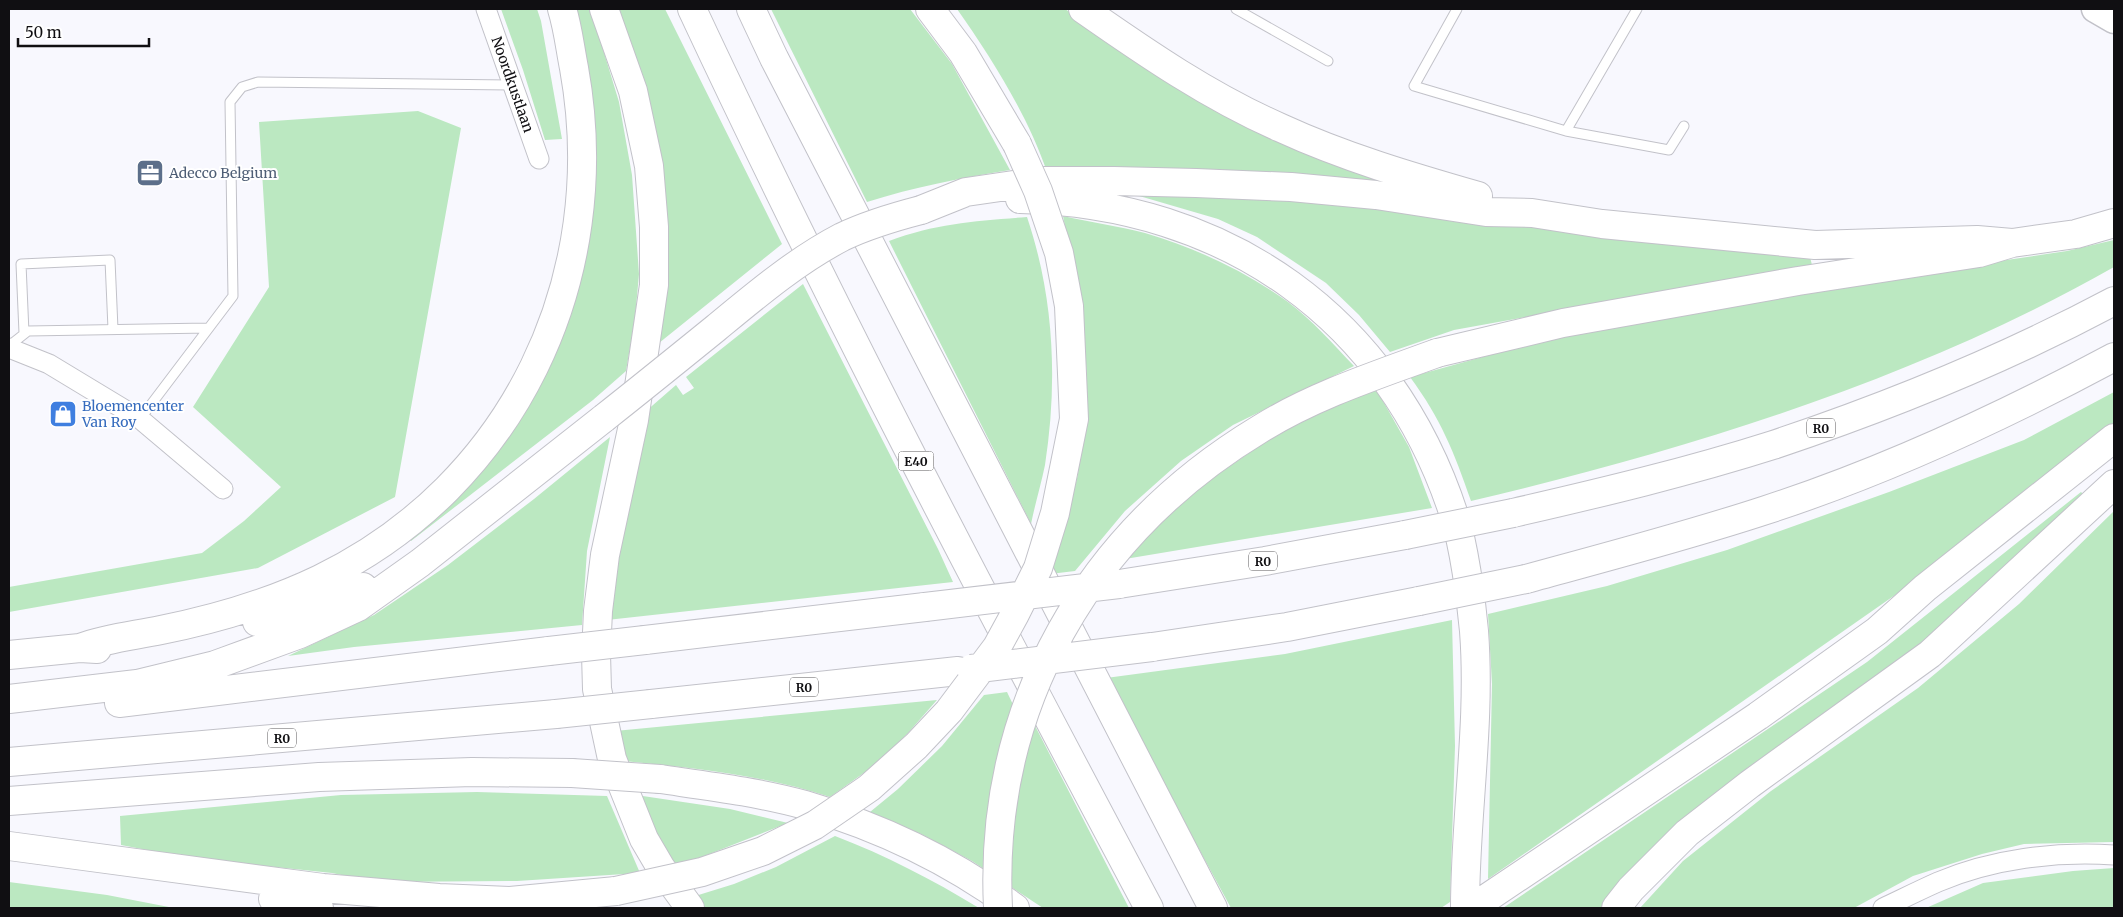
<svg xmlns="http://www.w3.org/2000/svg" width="2123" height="917" font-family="Merriweather,serif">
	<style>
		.green { fill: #bbe8c1 }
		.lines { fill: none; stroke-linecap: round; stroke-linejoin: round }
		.lane-casing { stroke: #c2c2c9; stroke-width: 11 }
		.street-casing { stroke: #c2c2c9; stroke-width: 21 }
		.secondary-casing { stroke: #c2c2c9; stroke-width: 29 }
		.highway-casing { stroke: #c2c2c9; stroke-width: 30 }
		.lane { stroke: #fff; stroke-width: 9 }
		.street { stroke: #fff; stroke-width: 19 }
		.secondary { stroke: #fff; stroke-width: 26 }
		.highway { stroke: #fff; stroke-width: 28 }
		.highway-bridge-casing { stroke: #c2c2c9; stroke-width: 30; stroke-linecap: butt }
		.highway-bridge { stroke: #fff; stroke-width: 28 }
		.labels { text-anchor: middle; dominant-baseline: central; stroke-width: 4; stroke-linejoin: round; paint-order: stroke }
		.shield { fill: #fff; stroke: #585759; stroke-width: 1 }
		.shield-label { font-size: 12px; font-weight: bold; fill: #100f12 }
		.street-label { font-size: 14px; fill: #100f12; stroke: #fff }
		.service-label { font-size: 14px; fill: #4e5e75; stroke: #fff; text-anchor: start }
		.shop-label { font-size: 14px; fill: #366cbe; stroke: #fff; text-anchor: start }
	</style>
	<rect width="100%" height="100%" fill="#f8f8fe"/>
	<!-- green -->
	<path class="green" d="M 501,9 L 537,9 L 541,21 L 562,139 L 545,140 L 523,70 Z
		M 575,9 L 589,9 L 599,36 L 619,102 L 632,175 L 639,274 L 635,318 L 626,371 L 593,400 L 411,541 L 408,537 C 434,515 461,493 483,468 C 491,460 497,450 504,441 C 539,392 566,337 581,278 C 590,246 591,210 592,177 C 595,120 592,63 575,9 Z
		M 615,9 L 665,9 L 782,244 L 659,343 Z
		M 771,9 L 910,9 L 952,64 L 1010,170 C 961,178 914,187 867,202 Z
		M 957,9 L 1065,9 L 1166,77 L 1401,185 L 1047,172 C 1028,116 991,57 957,9 Z
		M 418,111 L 461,128 L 395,497 L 258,568 L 9,612 L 9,587 L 202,553 L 244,521 L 281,487 L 193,407 L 269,287 L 259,122 Z
		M 1129,193 L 1329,199 L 1642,241 L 1810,257 L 1812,265 L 1454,330 L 1390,352 L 1359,315 L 1326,283 L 1257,237 L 1218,219 Z
		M 1063,216 C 1090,222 1118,226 1145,233 C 1196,248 1245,271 1288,302 C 1312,320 1333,344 1354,366 L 1233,425 L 1181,461 L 1125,511 L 1075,571 L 1050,574 L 1068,516 L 1078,474 L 1087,378 L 1083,318 Z
		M 1027,217 C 1054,297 1058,381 1045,465 C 1041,485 1035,504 1031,524 L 889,241 C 937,223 977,221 1027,217 Z
		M 2114,240 L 2114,267 C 1917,379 1691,449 1471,501 C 1454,452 1441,419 1410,377 L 1540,341 L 1952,268 L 2067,251 Z
		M 803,284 L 938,549 L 953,582 L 607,620 L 645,412 L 676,385 L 683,395 L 694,388 L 686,377 Z
		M 1375,387 L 1409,447 L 1432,508 L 1119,560 L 1168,509 L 1282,430 Z
		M 2114,392 L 2114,425 L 1928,572 L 1488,879 L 1492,684 L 1488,614 L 1607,586 L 1727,550 L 1889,492 L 2024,440 Z
		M 610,437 L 587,551 L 582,625 L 354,647 L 288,656 L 374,615 L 448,565 L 534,499 Z
		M 2081,492 L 2084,495 L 1924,642 L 1696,809 L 1643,857 L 1600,908 L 1503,908 L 1867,662 Z
		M 2114,511 L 2114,842 L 2024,844 L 1982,854 L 1913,876 L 1854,908 L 1640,908 L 1683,861 L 1771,791 L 1918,688 L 2019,604 Z
		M 1452,620 L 1455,746 L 1450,902 L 1441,908 L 1231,908 L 1106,678 L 1285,654 Z
		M 1007,692 L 1028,736 L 1032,720 L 1129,908 L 1043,908 L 972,861 L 921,834 L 870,812 L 898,789 L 942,746 L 984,695 Z
		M 937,700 L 908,733 L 875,765 L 830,797 C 763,775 694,768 624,761 L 615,731 Z
		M 477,792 L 607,796 L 640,873 L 517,881 L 376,882 L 332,873 L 189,858 L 121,845 L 120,816 L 341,795 Z
		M 636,795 L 730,809 L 788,823 L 674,868 Z
		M 835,836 C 885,855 933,880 979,908 L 702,908 L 692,897 L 734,884 L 776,867 Z
		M 2114,868 L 2114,908 L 1926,908 L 1983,883 L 2073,871 Z
		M 9,882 L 107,895 L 174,908 L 9,908 Z"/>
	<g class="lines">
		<!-- lane casing -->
		<g class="lane-casing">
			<path id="lane" d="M 1236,9 L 1328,61
				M 1457,9 L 1414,86 L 1566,131 L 1637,9
				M 1566,131 L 1669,150 L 1684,126
				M 24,333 L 21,264 L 110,260 L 113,329
				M 9,346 L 28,331 L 208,328
				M 140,419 L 233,296 L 230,102 L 242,87 L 258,82 L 512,85"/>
		</g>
		<!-- street casing -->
		<g class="street-casing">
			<g id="street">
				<path id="s1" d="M 486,9 L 539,159"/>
				<path d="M 9,348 L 49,364 L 140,419 L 223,489"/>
				<path d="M 1883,908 C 1902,899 1920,890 1938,882 C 1992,859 2056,851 2114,855"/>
			</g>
		</g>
		<!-- secondary casing -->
		<g class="secondary-casing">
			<path id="secondary" d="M 2095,9 L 2114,20"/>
		</g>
		<!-- highway casing -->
		<g class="highway-casing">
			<path id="highway" d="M 604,9 L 633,91 L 649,166 L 654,227 L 654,285 L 634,420 L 605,555 L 598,611 L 596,654 L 597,689 L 612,759 L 644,839 L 661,868 L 690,908
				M 692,9 C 834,313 991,611 1149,908
				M 751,9 L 774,58 L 1213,908
				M 930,9 L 963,53 L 1017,144
				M 1083,9 C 1146,53 1210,97 1281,128 C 1344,157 1412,177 1478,196
				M 1020,199 C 1226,203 1390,318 1454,515 C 1464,546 1471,598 1474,631 C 1481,723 1465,816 1465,908
				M 921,210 L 966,192 L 1020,184 L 1046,181 L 1114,181 L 1196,183 L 1291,187 L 1376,195 L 1486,212 L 1532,213 L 1602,224 L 1815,245 L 1977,240 L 2012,243
				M 1437,353 L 1563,323 L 1798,281 L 1979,253 L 2012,243 L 2076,234 L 2114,223
				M 1513,513 C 1600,493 1688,472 1773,445 C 1890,406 2005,359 2114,301
				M 1526,579 C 1606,557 1687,536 1766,510 C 1886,471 2002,417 2114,357
				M 1119,584 L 1265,561 L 1405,535
				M 257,622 L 342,595 L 363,587
				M 645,640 L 925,607
				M 1152,647 L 1287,627 L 1419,601
				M 80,648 C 108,638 132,636 161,630 C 216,619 270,603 320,579 C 514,485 612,278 574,68 C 570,48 568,28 562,9
				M 9,655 L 80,648 L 97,649
				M 9,699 L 137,684 L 215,665 L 300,634 L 358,607 L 420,563 L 604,418
				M 119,703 L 549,651
				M 651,704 L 958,671
				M 9,762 L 556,714
				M 660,779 C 708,786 758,792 805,805 C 880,827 953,862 1015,908
				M 9,801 L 319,777 L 472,772 L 572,773
				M 9,846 L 323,888 L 439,898 L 510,901 L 616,891
				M 273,899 L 319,908
				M 1472,908 L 1758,716 L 1877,631 L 1925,588 L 2114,438
				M 1616,908 L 1631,889 L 1687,833 L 1750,784 L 1930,654 L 2114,484"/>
		</g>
		<!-- lane -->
		<use href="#lane" class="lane"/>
		<!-- street -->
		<use href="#street" class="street"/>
		<!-- secondary -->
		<use href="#secondary" class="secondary"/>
		<!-- highway -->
		<use href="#highway" class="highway"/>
		<!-- highway-bridge casing -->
		<g class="highway-bridge-casing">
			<path id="highway-bridge" d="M 604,418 C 642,388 679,358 716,328 C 756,295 796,261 842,237 C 867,225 894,217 921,210
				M 1405,535 L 1513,513
				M 1419,601 L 1526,579
				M 925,607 L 1119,584
				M 549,651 L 645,640
				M 971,669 L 1152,647
				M 556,714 L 651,704
				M 572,773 L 660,779
				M 616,891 L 702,872 L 763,851 L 815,825 L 869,788 L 916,746 L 949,711 L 997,647 L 1015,614 L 1038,568 L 1055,513 L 1074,419 L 1069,306 L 1059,253 L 1038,191 L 1017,144
				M 998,908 C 988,706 1088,533 1260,429 C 1315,395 1377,375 1437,353"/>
		</g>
		<!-- highway-bridge -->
		<use href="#highway-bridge" class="highway-bridge"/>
	</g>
	<!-- icons -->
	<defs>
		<g id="office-square" transform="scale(1.4375)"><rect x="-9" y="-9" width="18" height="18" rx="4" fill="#5c6f8a" stroke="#fff"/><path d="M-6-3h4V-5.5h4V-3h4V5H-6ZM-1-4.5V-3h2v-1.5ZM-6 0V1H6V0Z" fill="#fff"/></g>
		<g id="shop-square" transform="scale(1.4375)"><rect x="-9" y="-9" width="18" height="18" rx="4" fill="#3f7fe0" stroke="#fff"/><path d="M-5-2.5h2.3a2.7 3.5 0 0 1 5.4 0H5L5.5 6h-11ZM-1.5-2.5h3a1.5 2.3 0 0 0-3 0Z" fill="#fff"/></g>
	</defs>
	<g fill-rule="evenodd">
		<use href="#office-square" x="150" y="173"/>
		<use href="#shop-square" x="63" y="414"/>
	</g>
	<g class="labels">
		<!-- shield labels -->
		<g class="shield">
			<rect x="1807" y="418.5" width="28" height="19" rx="4"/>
			<rect x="898.5" y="451.5" width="35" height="19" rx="4"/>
			<rect x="1249" y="551.5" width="28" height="19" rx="4"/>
			<rect x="790" y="677.5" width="28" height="19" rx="4"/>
			<rect x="268" y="728.5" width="28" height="19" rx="4"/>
		</g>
		<g class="shield-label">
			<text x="1821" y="428">R0</text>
			<text x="916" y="461">E40</text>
			<text x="1263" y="561">R0</text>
			<text x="804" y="687">R0</text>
			<text x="282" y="738">R0</text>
		</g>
		<!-- street labels -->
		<g class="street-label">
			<text stroke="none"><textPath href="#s1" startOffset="80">Noordkustlaan</textPath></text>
		</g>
		<!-- service labels -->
		<g class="service-label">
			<text x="169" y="173">Adecco Belgium</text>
		</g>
		<!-- shop labels -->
		<g class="shop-label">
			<text x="82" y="406">Bloemencenter<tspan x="82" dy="16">Van Roy</tspan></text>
		</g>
	</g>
	<!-- border -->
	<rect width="2123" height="917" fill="none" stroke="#100f12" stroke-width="20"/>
	<!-- scale -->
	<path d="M18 38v8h131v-8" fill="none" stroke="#100f12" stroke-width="2.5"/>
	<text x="25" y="38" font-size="15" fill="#100f12" stroke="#ffffff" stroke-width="4" paint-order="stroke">50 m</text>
</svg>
